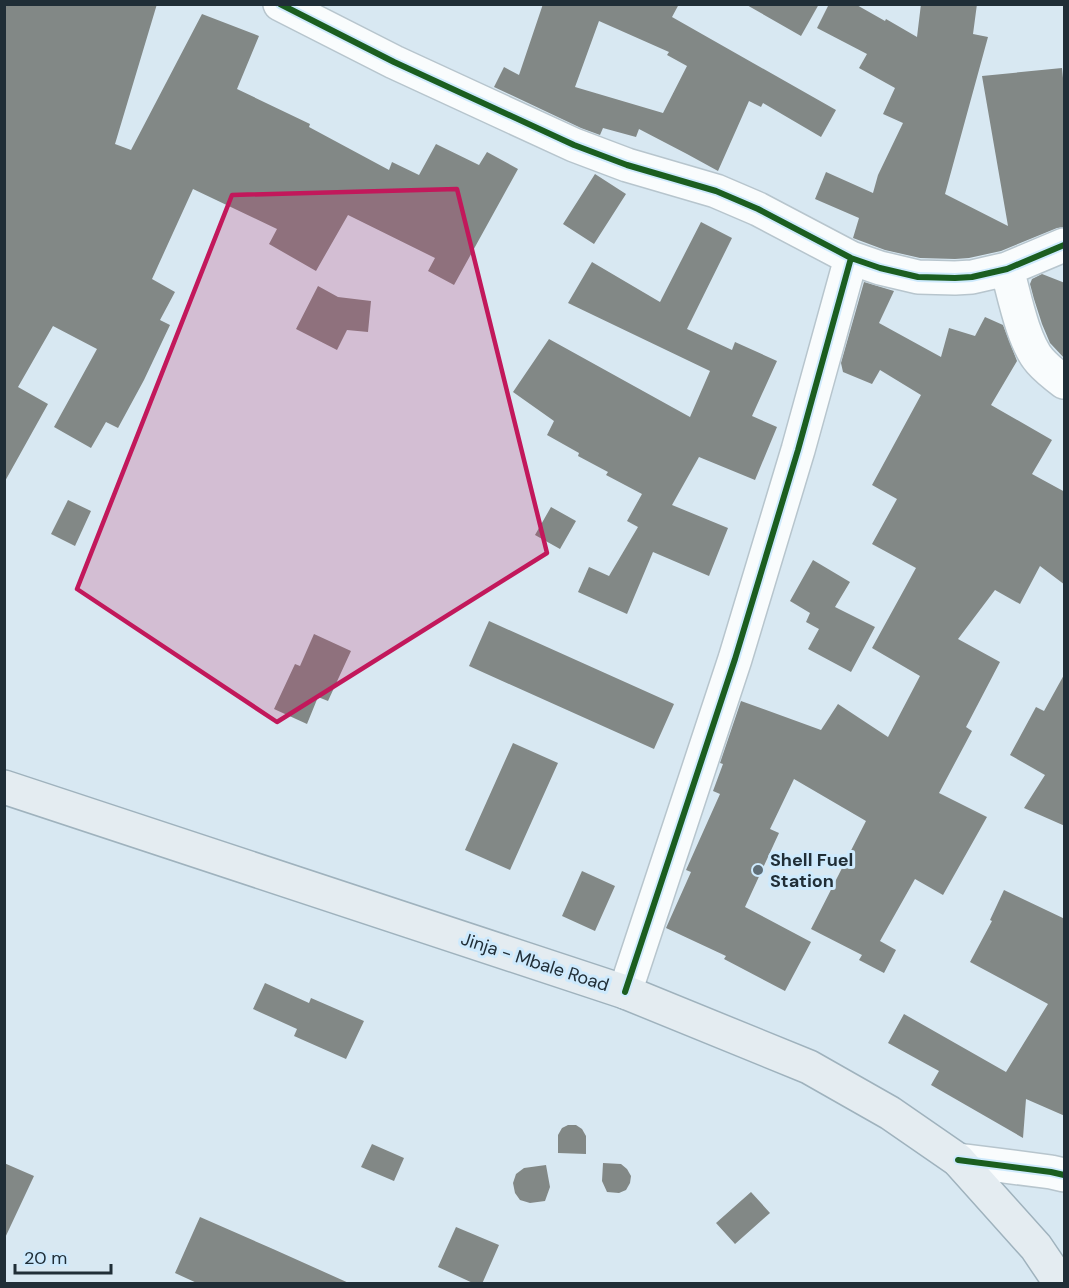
<svg xmlns="http://www.w3.org/2000/svg" width="1069" height="1288" font-family="'DM Sans',sans-serif">
	<style>
		.building { fill: #828886; fill-rule: evenodd }
		.lines { fill: none; stroke-linecap: round; stroke-linejoin: round }
		.street-casing { stroke: #b7c5cd; stroke-width: 36 }
		.primary-casing { stroke: #9fb2bd; stroke-width: 36 }
		.street { stroke: #f9fcfd; stroke-width: 33 }
		.primary { stroke: #e4ecf1; stroke-width: 33 }
		.cycleway-casing { stroke: #ceeafd; stroke-width: 10 }
		.cycleway { stroke: #1b5e20; stroke-width: 6 }
		.marked { fill: #c2185b; fill-opacity: 0.2; stroke: #c2185b; stroke-width: 4.5; stroke-linejoin: round }
		.poi-dot { fill: #606f78; stroke: #ceeafd; stroke-width: 2 }
		.labels { text-anchor: middle; dominant-baseline: central; stroke-width: 6; stroke-linejoin: round; paint-order: stroke }
		.poi-label { font-size: 18px; font-weight: bold; fill: #202e37; stroke: #ceeafd; text-anchor: start }
		.street-label { font-size: 18px; fill: #202e37; stroke: #ceeafd }
	</style>
	<rect width="100%" height="100%" fill="#d8e8f2"/>
	<!-- building -->
	<path class="building" d="M 4,4 L 157,4 L 115,144 L 131,150 L 202,14 L 259,36 L 237,89 L 310,124 L 309,127 L 389,170 L 392,162 L 419,175 L 436,144 L 479,165 L 487,152 L 518,169 L 454,285 L 428,271 L 435,258 L 348,215 L 316,271 L 269,244 L 277,229 L 193,189 L 152,279 L 175,292 L 160,320 L 170,325 L 144,380 L 118,428 L 106,422 L 91,448 L 54,427 L 97,349 L 53,326 L 18,387 L 48,404 L 4,483 Z
		M 543,4 L 679,4 L 672,17 L 836,110 L 821,137 L 763,103 L 761,107 L 749,101 L 718,171 L 687,154 L 639,129 L 636,137 L 603,128 L 600,135 L 581,128 L 494,87 L 504,67 L 519,75 ZM 599,21 L 669,52 L 667,55 L 687,66 L 663,113 L 575,87 Z
		M 745,4 L 819,4 L 801,36 Z
		M 829,4 L 855,4 L 885,21 L 886,19 L 917,37 L 921,4 L 977,4 L 973,34 L 988,37 L 945,194 L 1008,226 L 982,76 L 1062,68 L 1065,98 L 1065,227 L 1057,228 L 1001,251 L 969,258 L 955,259 L 920,258 L 885,250 L 853,238 L 859,218 L 815,199 L 826,172 L 873,193 L 878,175 L 903,123 L 883,114 L 895,88 L 859,68 L 867,54 L 817,28 Z
		M 595,174 L 626,194 L 594,244 L 563,224 Z
		M 701,222 L 732,238 L 687,329 L 732,350 L 735,342 L 777,361 L 752,416 L 777,427 L 755,480 L 699,457 L 672,505 L 728,528 L 709,576 L 653,552 L 627,614 L 578,592 L 589,567 L 609,576 L 638,527 L 627,521 L 642,494 L 606,475 L 608,472 L 578,456 L 579,453 L 547,435 L 554,421 L 513,392 L 549,339 L 690,417 L 710,371 L 568,303 L 592,262 L 660,302 Z
		M 1042,274 L 1065,283 L 1065,359 L 1050,343 L 1042,324 L 1034,299 L 1030,284 L 1032,279 Z
		M 864,282 L 894,291 L 879,323 L 941,357 L 949,328 L 975,336 L 985,317 L 1003,325 L 1017,361 L 991,405 L 1052,440 L 1032,474 L 1065,492 L 1065,585 L 1040,566 L 1020,604 L 995,590 L 958,639 L 1000,662 L 966,727 L 972,731 L 939,793 L 987,817 L 943,895 L 915,879 L 880,941 L 896,950 L 884,973 L 859,960 L 862,955 L 811,929 L 866,821 L 794,779 L 770,829 L 779,833 L 745,907 L 811,942 L 785,991 L 724,959 L 726,956 L 666,928 L 691,872 L 686,870 L 720,794 L 713,791 L 723,764 L 720,763 L 741,701 L 821,730 L 838,704 L 888,737 L 920,676 L 872,648 L 916,568 L 872,544 L 897,499 L 872,485 L 921,395 L 880,370 L 872,384 L 843,372 L 841,363 Z
		M 318,286 L 338,297 L 371,301 L 368,332 L 347,330 L 337,350 L 296,329 Z
		M 68,500 L 91,511 L 75,546 L 51,534 Z
		M 551,507 L 576,521 L 560,549 L 535,535 Z
		M 813,560 L 850,582 L 835,607 L 875,627 L 851,672 L 808,649 L 819,629 L 806,622 L 810,613 L 790,601 Z
		M 489,621 L 674,704 L 654,749 L 469,666 Z
		M 314,634 L 351,651 L 328,701 L 318,697 L 307,724 L 274,709 L 295,664 L 300,666 Z
		M 1065,673 L 1065,826 L 1024,808 L 1045,775 L 1010,755 L 1036,707 L 1044,711 Z
		M 513,743 L 558,763 L 510,870 L 465,850 Z
		M 582,871 L 615,886 L 595,931 L 562,916 Z
		M 1004,890 L 1065,919 L 1065,1116 L 1026,1099 L 1023,1138 L 931,1085 L 939,1071 L 888,1043 L 904,1014 L 1006,1072 L 1048,1004 L 970,962 L 992,921 L 990,920 Z
		M 265,983 L 309,1003 L 311,998 L 364,1021 L 346,1059 L 294,1036 L 297,1029 L 253,1009 Z
		M 568,1125 L 576,1125 L 582,1129 L 586,1136 L 586,1154 L 558,1153 L 558,1135 L 562,1128 Z
		M 372,1144 L 404,1158 L 394,1181 L 361,1167 Z
		M 4,1163 L 34,1176 L 4,1240 Z
		M 603,1163 L 621,1164 L 627,1169 L 631,1176 L 630,1183 L 626,1190 L 619,1193 L 607,1192 L 602,1181 Z
		M 546,1165 L 550,1187 L 545,1201 L 530,1203 L 520,1200 L 515,1193 L 513,1183 L 516,1174 L 524,1168 Z
		M 751,1192 L 770,1213 L 735,1244 L 716,1223 Z
		M 200,1217 L 273,1249 L 351,1284 L 199,1284 L 175,1273 Z
		M 456,1227 L 499,1245 L 482,1284 L 475,1284 L 438,1267 Z"/>
	<g class="lines">
		<!-- street casing -->
		<g class="street-casing">
			<path id="street" d="M 280,4 L 394,62 L 574,145 L 627,165 L 716,191 L 758,209 L 851,258 L 880,268 L 918,277 L 955,278 L 972,277 L 1007,269 L 1064,245
				M 1007,269 C 1014,294 1023,342 1040,361 C 1047,369 1056,376 1064,382
				M 625,992 L 735,659 L 798,450 L 851,258
				M 958,1160 L 1051,1172 L 1064,1175"/>
		</g>
		<!-- primary casing -->
		<g class="primary-casing">
			<path id="primary" d="M 4,787 L 625,992 L 809,1067 L 890,1113 L 958,1160 L 1036,1247 L 1061,1284"/>
		</g>
		<!-- street -->
		<use href="#street" class="street"/>
		<!-- primary -->
		<use href="#primary" class="primary"/>
		<!-- cycleway casing -->
		<g class="cycleway-casing">
			<path id="cycleway" d="M 280,4 L 394,62 L 574,145 L 627,165 L 716,191 L 758,209 L 851,258 L 880,268 L 918,277 L 955,278 L 972,277 L 1007,269 L 1064,245
				M 625,992 L 735,659 L 798,450 L 851,258
				M 958,1160 L 1051,1172 L 1064,1175"/>
		</g>
		<!-- cycleway -->
		<use href="#cycleway" class="cycleway"/>
	</g>
	<!-- marked area -->
	<path class="marked" d="M 457,189 L 547,553 L 277,722 L 77,589 L 232,195 Z"/>
	<!-- markers -->
	<circle class="poi-dot" cx="758" cy="870" r="6"/>
	<g class="labels">
		<!-- poi labels -->
		<g class="poi-label">
			<text x="770" y="860">Shell Fuel<tspan x="770" dy="21">Station</tspan></text>
		</g>
		<!-- street labels -->
		<g class="street-label">
			<text transform="translate(535 962) rotate(18)">Jinja - Mbale Road</text>
		</g>
	</g>
	<!-- border -->
	<rect width="1069" height="1288" fill="none" stroke="#202e37" stroke-width="12"/>
	<!-- scale -->
	<path d="M15 1264v9h96v-9" fill="none" stroke="#202e37" stroke-width="3"/>
	<text x="24" y="1264" font-size="18" fill="#202e37" stroke="#ceeafd" stroke-width="4.5" paint-order="stroke">20 m</text>
</svg>
